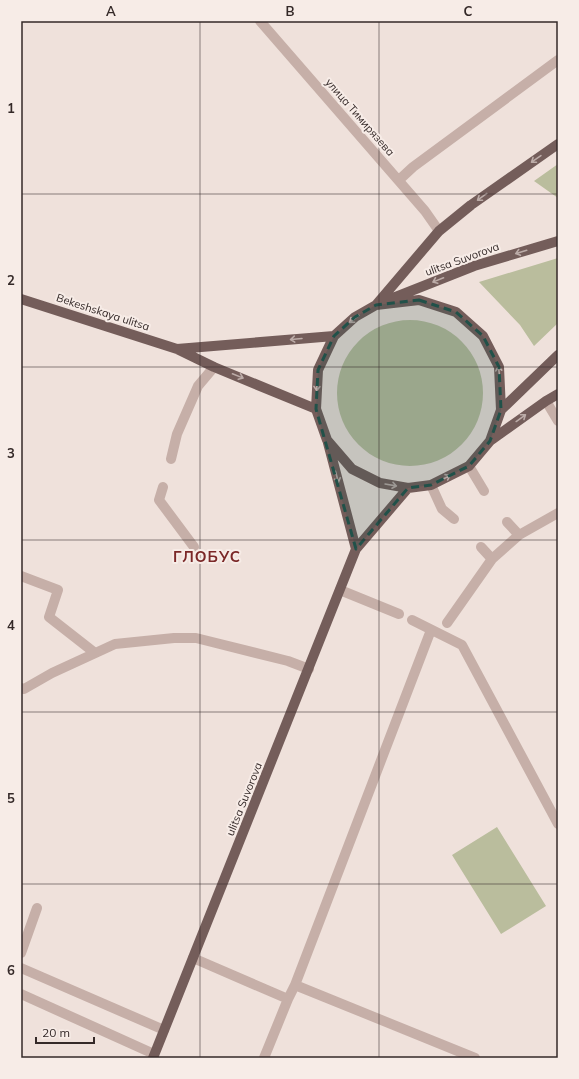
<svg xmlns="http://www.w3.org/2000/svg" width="579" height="1079" font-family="Mulish,sans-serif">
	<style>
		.green { fill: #babd9d }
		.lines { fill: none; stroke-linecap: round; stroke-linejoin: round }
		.service { stroke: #c6afa8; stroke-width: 10 }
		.minor { stroke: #c6afa8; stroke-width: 10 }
		.primary { stroke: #745d5a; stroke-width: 10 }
		.oneway { stroke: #bcaca8 }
		.marked { fill: #215149; fill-opacity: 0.2; stroke: #215149; stroke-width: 3; stroke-dasharray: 8 5; stroke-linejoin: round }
		.grid { fill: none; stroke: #342928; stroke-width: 1; stroke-opacity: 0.55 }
		.labels { text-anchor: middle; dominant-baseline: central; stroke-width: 4; stroke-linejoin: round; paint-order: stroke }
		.street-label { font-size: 11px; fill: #342928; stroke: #f7ece7 }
		.district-label { font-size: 15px; font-weight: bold; letter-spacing: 1px; fill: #7b2828; stroke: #f7ece7 }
		.neatline { fill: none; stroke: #342928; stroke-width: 1.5 }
		.grid-label { font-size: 13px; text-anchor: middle; font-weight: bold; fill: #342928 }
	</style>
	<rect width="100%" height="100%" fill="#efe1db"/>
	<!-- green -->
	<path class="green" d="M 558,164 L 558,198 L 534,181 Z
		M 558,258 L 558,323 L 534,346 L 520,325 L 479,282 Z
		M337 393a73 73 0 1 1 146 0a73 73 0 1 1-146 0Z
		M 497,827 L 546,906 L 501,934 L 452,855 Z"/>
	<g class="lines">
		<!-- service -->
		<path class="service" d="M 546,401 L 558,421
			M 171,459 L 177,434 L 198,386 L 214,367
			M 469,466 L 484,491
			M 431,485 L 442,509 L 454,519
			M 163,487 L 159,500 L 194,547
			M 507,522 L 519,535
			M 481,547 L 492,559
			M 21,576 L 58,590 L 49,617 L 95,653
			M 340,590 L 399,614
			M 412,620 L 462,645 L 558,824
			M 447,623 L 492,559 L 519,535 L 558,513
			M 21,688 L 24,689 L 52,673 L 115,644 L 174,638 L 196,638 L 288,661 L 309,669
			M 21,953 L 37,908
			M 193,958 L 288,999 L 295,985 L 475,1058
			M 21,968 L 164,1030
			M 295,985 L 431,630
			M 21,994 L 154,1054
			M 264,1058 L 288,999"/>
		<!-- minor -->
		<path class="minor" d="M 260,21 L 425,211 L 439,231
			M 399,180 L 413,167 L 558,60"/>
		<!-- primary -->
		<path class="primary" d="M 21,299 L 177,349 L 214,367 L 316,409
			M 388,300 L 474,266 L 558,241
			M 376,305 L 439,231 L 471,205 L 558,144
			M 177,349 L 334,336
			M 501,410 L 558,355
			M 490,441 L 501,410 L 499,367 L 483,336 L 456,312 L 419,300 L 376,305 L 355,317 L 334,336 L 318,370 L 316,409 L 327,440 L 352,469 L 380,483 L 408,488 L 431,485 L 469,466 L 490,441 L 546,401 L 558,394
			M 328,443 L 356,549
			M 153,1058 L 356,549 L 408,488"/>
	</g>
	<!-- one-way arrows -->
	<defs><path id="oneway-shaft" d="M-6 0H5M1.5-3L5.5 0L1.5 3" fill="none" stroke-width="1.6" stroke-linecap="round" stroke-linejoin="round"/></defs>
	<g class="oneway">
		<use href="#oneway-shaft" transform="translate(536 159) rotate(145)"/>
		<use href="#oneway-shaft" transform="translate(482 197) rotate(144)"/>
		<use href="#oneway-shaft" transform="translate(521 252) rotate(163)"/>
		<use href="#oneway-shaft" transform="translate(438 280) rotate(158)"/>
		<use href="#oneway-shaft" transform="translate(354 319) rotate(142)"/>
		<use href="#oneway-shaft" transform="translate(296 339) rotate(175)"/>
		<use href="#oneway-shaft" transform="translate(499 372) rotate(-98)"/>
		<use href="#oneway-shaft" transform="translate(238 376) rotate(22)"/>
		<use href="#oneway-shaft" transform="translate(317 385) rotate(93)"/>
		<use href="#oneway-shaft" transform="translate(521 418) rotate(-36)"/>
		<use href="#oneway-shaft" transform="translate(337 477) rotate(75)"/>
		<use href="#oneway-shaft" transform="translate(445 478) rotate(-27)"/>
		<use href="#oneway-shaft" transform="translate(391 485) rotate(10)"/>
	</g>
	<!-- marked area -->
	<path class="marked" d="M 419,300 L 456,312 L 483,336 L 499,367 L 501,410 L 490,441 L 469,466 L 431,485 L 408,488 L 356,549 L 316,409 L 318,370 L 334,336 L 355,317 L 376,305 Z"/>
	<!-- grid -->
	<path class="grid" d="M 200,21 L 200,1058M 379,21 L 379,1058M 21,194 L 558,194M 21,367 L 558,367M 21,540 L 558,540M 21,712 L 558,712M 21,884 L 558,884"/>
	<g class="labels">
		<!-- street labels -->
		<g class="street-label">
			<text transform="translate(360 117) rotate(49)">улица Тимирязева</text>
			<text transform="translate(462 259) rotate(-20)">ulitsa Suvorova</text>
			<text transform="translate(103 312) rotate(18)">Bekeshskaya ulitsa</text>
			<text transform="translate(244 799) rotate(-68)">ulitsa Suvorova</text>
		</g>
		<!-- district labels -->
		<g class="district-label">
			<text x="207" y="556">ГЛОБУС</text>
		</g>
	</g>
	<!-- border -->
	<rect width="579" height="1079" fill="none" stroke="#f7ece7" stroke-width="44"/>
	<!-- scale -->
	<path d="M36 1037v6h58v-6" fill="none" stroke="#342928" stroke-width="2"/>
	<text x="42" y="1037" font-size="12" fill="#342928" stroke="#f7ece7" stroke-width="3" paint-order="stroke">20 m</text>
	<rect x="22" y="22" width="535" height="1035" class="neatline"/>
	<g class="grid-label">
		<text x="111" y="16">A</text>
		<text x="290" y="16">B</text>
		<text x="468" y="16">C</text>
		<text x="11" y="113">1</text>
		<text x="11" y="285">2</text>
		<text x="11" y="458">3</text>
		<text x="11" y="630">4</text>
		<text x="11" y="803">5</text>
		<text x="11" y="975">6</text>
	</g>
</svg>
